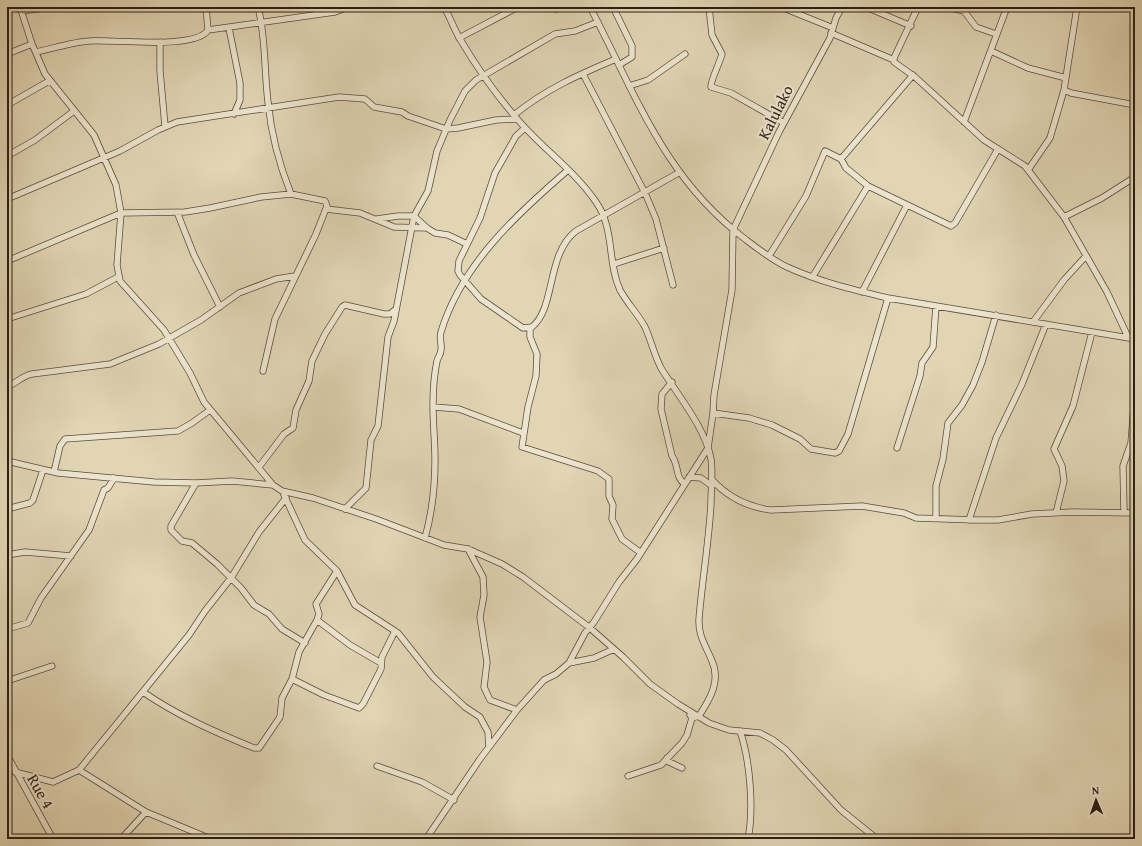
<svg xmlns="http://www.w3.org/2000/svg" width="1142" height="846" font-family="'Gentium Book Plus',serif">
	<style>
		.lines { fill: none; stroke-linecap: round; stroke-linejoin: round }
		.minor-casing { stroke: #584c3b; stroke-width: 7 }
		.minor { stroke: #ece4ce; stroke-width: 5.5 }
		.labels { text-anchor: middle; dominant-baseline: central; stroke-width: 4; stroke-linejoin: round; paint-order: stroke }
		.street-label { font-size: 16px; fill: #2b1e13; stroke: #ece4ce }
	</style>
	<rect width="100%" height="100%" fill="#e1d5b4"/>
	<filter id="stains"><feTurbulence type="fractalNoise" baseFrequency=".005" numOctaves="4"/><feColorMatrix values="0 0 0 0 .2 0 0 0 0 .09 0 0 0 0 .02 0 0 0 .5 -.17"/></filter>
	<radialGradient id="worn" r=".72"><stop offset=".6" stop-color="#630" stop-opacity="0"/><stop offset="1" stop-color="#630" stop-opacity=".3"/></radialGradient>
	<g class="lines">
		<!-- minor casing -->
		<g class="minor-casing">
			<path id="minor" d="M 20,7 L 32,44 L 45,74 L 94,135 L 116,185 L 121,213 L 117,265 L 120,281 L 164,330 L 190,373 L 204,402 L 273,485 L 282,491 L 313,498 L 376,519 L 444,545 L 468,549 L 502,564 L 523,577 L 590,628 L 623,657 L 650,684 L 678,704 L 709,723 L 729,730 L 760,733 L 773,740 L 786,750 L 841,810 L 877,839
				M 206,7 L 208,30
				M 258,7 C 266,38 264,70 268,102 C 271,134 279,164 291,194
				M 444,7 C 450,17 454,29 460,39 C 477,68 497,96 519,121 C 543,149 575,171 596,202 C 615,229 607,262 620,290 C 627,303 638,314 645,327 C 651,340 654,355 661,368 C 678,396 705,427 711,459 C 713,474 711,489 711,503 C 709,542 702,581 699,619 C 698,636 706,646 712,661 C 721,681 710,699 699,716 L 692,718
				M 553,7 L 556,9
				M 590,7 C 635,93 664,178 745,239 C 758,249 772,260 787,267 C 820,282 854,290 888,298 L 1135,339
				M 613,7 L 632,46 L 632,57 L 619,65
				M 709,7 L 712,35 L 722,54 C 720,62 710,82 711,87 L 731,93 L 784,123
				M 781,7 L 833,28
				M 866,7 L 911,26
				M 918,7 L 894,58 L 894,62 L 915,77 L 984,140 L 1025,166 L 1064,217 L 1107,292 L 1128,337
				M 947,7 L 964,11 L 976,27 L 996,34
				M 1077,7 L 1064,90 L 1071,93 L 1135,105
				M 21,11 L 52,7
				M 229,28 L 240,83 L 240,100 L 234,114
				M 831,33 L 894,60
				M 459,38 L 518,7
				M 160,42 L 160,71 L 165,126
				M 991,51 L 1028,68 L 1066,78
				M 36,52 C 51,49 73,42 89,41 C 112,39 196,50 208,30 L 335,12 L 348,7
				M 7,54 L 32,44
				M 583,74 L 645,193 L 656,219 L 673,285
				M 629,86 L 648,80 L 685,54
				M 7,105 L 49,81
				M 514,115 C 546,89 578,75 616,59
				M 964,122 L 1007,7
				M 525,128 L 516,136 L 495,173 L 480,218 L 459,261 L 458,271 L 460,275 L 481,299 L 523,328 L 532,327 C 556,308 546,254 576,231 L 680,172
				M 7,156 L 35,140 L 74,111
				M 841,159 L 913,75
				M 1028,170 L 1050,138 L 1064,90
				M 7,199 L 120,151 L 158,130 L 177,122 L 339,97 L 365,99 L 374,107 L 402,112 L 408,116 L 446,129 L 458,128 L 496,120 L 517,119
				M 326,209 L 360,213 L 394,227 L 427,228 L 435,233 L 448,235 L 467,244
				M 177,212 L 194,255 L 220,307
				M 1064,217 L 1102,198 L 1135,177
				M 377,219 L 398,216 L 414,216 L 427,228
				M 769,256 L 806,196 L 825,151 L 841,159 L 846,168 L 868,186 L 951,226 L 955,223 L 998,149
				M 7,261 L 121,213 L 185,212 L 210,208 L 261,197 L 291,194 L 325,201 L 327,206 L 316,234 L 275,319 L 263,371
				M 614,264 L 664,248
				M 813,276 L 868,186
				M 862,292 L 907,205
				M 7,319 L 86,294 L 118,277
				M 1033,322 L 1064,280 L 1086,256
				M 530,328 L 530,337 L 537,354 L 536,376 L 528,407 L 522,447 L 598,471 L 609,479 L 609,496 L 613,505 L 612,519 L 622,539 L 641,553
				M 672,382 L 662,394 L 661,409 L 672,456 C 679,465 675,478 685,484
				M 7,387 C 16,383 22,376 32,374 L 110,364 L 159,344 L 201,320 L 239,293 L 276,279 L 295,276
				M 433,407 L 459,409 L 523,433
				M 713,413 L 749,418 L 772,425 L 800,439 L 811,449 L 835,453 L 839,451 L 848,434 L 888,298
				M 897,448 L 920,376 L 922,363 L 933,347 L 936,306
				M 7,461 L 58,473 L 154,482 L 196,483 L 232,481 L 273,485
				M 259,467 L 284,434 L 293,428 L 296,410 L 309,381 L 312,361 L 325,334 L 342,307 L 345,305 L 384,314 L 390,314 L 396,309
				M 54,472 L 60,446 L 65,439 L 178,431 L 192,423 L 210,410
				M 689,477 L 701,478 L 712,486
				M 712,480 C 728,497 747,507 771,510 L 862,506 L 904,513 L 916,518 L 976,520 L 998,520 L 1032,514 L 1073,512 L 1135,513
				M 196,483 L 171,526 L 171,530 L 182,541 L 192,543 L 217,564 L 241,588 L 254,605 L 269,614 L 282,629 L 305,643
				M 284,495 L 305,540 L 337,571 L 355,605 L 398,633 L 433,677 L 465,707 L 480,717 L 488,732 L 489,747
				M 7,509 L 30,503 L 33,500 L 43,470
				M 345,509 L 366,488 L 371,440 L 378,426 L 388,337 L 394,321 L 414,216 L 428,191 L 437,151 L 450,120 L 465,91 L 476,80 L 555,34 L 575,31 L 598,22
				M 1124,512 L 1123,466 L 1131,443 L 1135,393
				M 1056,513 L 1064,481 L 1062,466 L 1054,449 L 1073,406 L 1092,332
				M 936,518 L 936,486 L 943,459 L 948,423 L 962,405 L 973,385 L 982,362 L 996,315
				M 969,520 L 996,438 L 1022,384 L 1046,324
				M 425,538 C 432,513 435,487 435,460 C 435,442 433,424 433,406 C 433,392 434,375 437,361 C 438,357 441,354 441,350 C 442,344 439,338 441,332 C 461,265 517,214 568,170
				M 468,549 L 483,577 L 484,595 L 480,617 L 487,662 L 484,687 L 490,700 L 517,710
				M 7,555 L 25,552 L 71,556
				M 317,620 L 350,645 L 381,663
				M 7,629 L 28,623 L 41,598 L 89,530 L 104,490 L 108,488 L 114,478
				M 569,663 L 594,658 L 614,649
				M 292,679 L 324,695 L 359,708 L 363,704 L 381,669 L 382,657 L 395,631
				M 7,681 L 52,666
				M 143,692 C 178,716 215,732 254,748 L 259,748 L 280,717 L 282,698 L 292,679 L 299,652 L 317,620 L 319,614 L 316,604 L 337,571
				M 740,731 C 750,760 754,809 748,839
				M 7,755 L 53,839
				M 667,758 L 667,761 L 682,768
				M 377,766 L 422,782 L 454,800
				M 79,770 L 146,812 L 211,839
				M 15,772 L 53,782 L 79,770 L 189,635 L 205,611 L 231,578 L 259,532 L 286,498
				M 628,776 L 661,765 L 682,743 L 687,735 L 692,718 L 690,715
				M 121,839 L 146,812
				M 426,839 L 480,759 L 517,710 L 544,680 L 556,674 L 569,663 L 585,633 L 594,622 L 619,582 L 637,559 L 708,448 L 713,413 L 714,395 L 732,290 L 733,230 L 779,132 L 830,38 L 836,18 L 842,7"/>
		</g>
		<!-- minor -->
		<use href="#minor" class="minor"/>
	</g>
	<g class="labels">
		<!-- street labels -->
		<g class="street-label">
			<text transform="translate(775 112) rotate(-63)">Kalulako</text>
			<text transform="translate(41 791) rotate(60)">Rue 4</text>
		</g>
	</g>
	<!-- margin -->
	<rect width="1142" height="846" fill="none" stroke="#e1d5b4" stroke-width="24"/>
	<rect x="8" y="8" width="1126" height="830" fill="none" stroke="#2b1e13" stroke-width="2"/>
	<rect x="12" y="12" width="1118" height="822" fill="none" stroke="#2b1e13"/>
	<!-- north arrow -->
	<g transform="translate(1096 800) rotate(358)" stroke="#ece4ce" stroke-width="3" paint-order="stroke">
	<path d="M0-3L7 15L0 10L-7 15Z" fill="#2b1e13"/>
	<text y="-6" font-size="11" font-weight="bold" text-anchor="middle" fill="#2b1e13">N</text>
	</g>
	<rect width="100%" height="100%" filter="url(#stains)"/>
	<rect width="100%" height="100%" fill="url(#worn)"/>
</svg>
